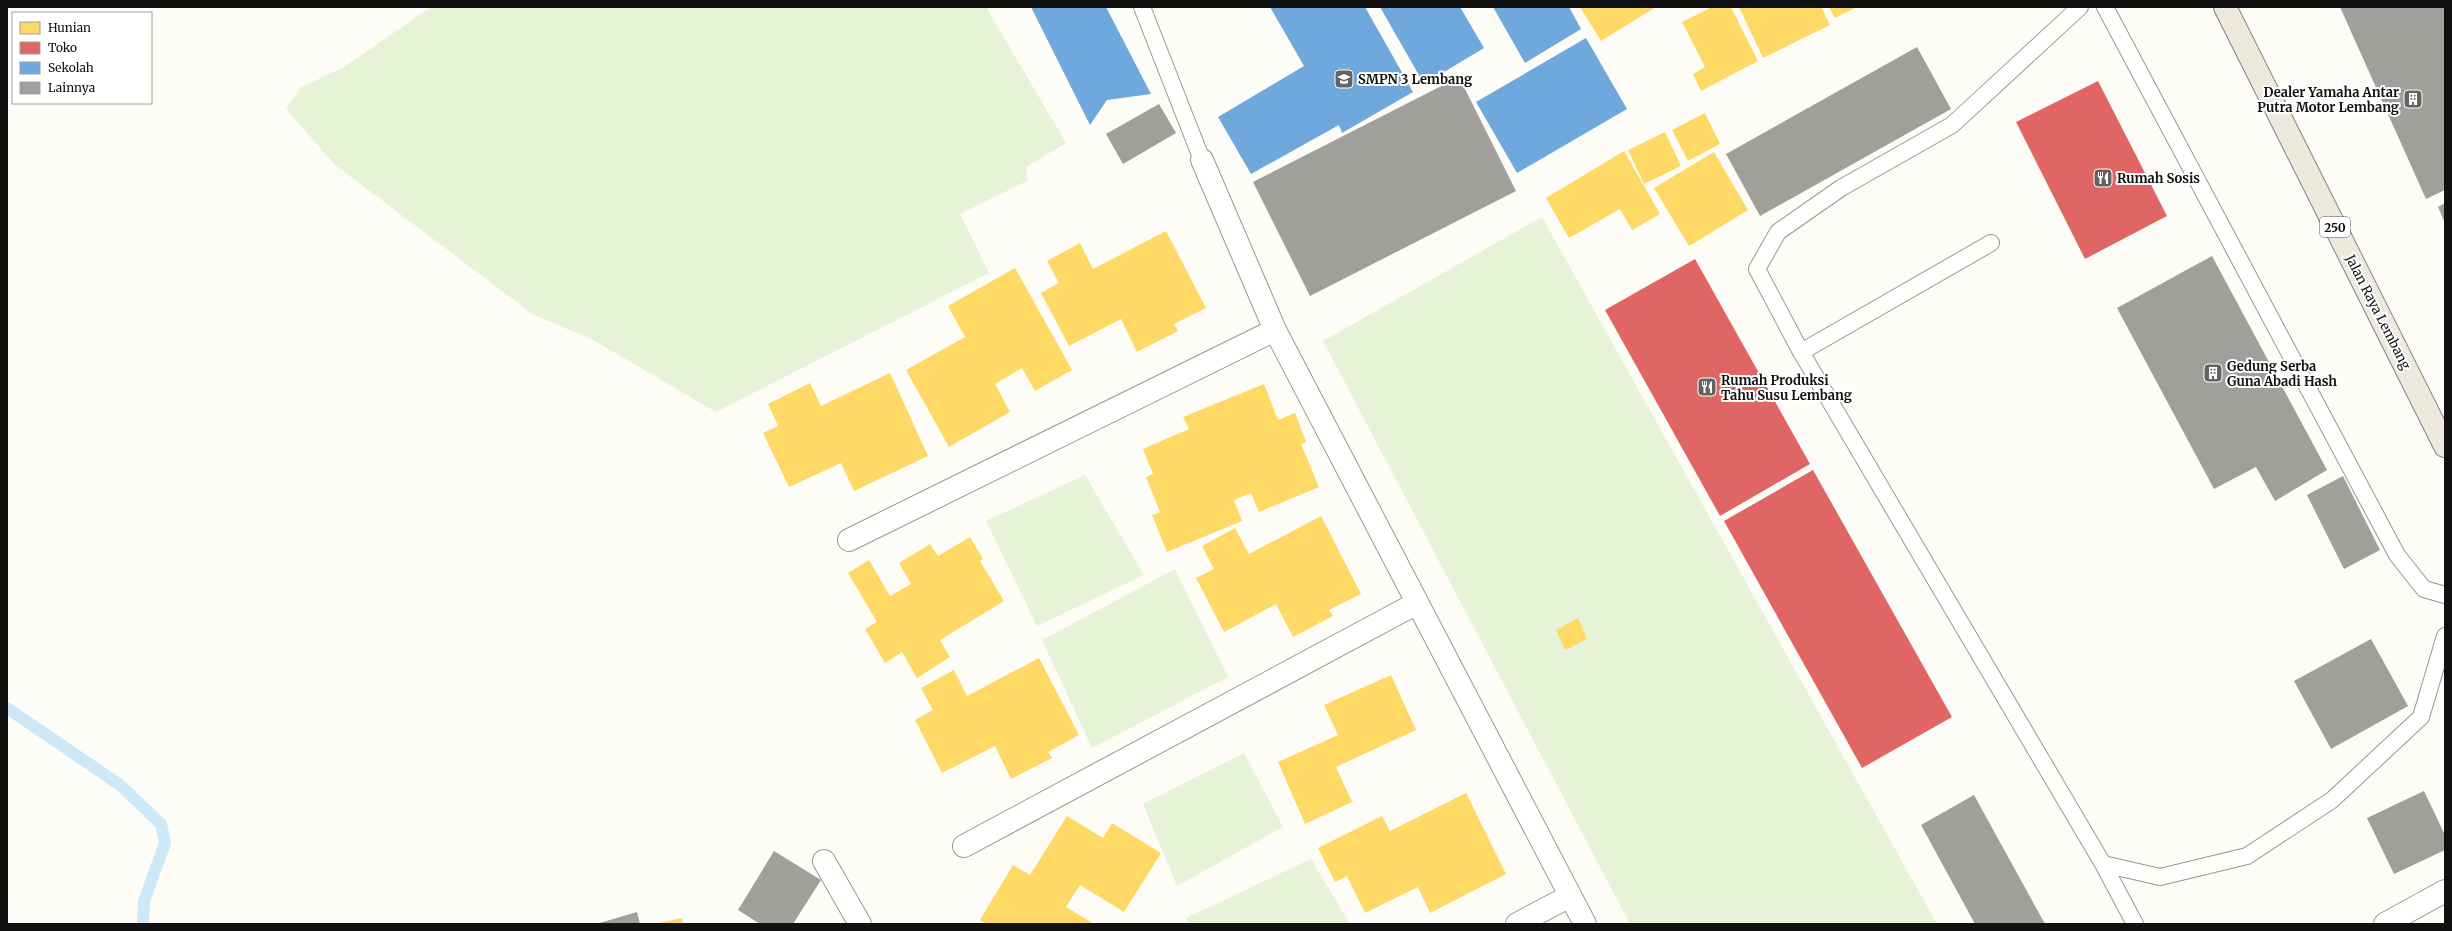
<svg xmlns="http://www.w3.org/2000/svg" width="2452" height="931" font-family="Merriweather,serif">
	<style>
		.green { fill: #e7f3d7 }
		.homes { fill: #ffd966 }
		.shops { fill: #e06666 }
		.schools { fill: #6fa8dc }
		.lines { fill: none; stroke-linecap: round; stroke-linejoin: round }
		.stream { stroke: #cde8f7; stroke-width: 12 }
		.building { fill: #a19f9c }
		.lane-casing { stroke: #979795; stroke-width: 18 }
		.street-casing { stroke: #979795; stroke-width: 24 }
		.primary-casing { stroke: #858482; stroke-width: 24 }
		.lane { stroke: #fffffe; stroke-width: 16 }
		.street { stroke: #fffffe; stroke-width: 22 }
		.primary { stroke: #ede9dc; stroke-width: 22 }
		.labels { text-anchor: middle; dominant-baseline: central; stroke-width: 4; stroke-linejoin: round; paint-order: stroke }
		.shield { fill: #fff; stroke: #585858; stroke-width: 1 }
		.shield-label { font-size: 12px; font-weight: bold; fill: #111 }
		.poi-label { font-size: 13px; font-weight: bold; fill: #111; stroke: #fff; text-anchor: start }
		.street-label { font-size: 13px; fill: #111; stroke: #fff }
	</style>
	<rect width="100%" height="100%" fill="#fdfcf7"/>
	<!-- green -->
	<path class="green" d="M 431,7 L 986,7 L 1066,143 L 1026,167 L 1027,181 L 960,214 L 989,273 L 716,412 L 593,340 L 534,315 L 335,165 L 286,109 L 300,88 L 344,67 Z
		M 1542,217 L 1937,924 L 1630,924 L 1323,341 Z
		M 1085,475 L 1144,575 L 1037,626 L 986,521 Z
		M 1175,569 L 1228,677 L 1092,748 L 1042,640 Z
		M 1244,753 L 1283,827 L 1177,886 L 1143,804 Z
		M 1311,859 L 1350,924 L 1189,924 L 1186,918 Z"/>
	<!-- homes -->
	<path class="homes" d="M 1580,7 L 1656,7 L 1601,41 Z
		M 1712,7 L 1731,7 L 1758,61 L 1701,91 L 1693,74 L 1705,67 L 1682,22 Z
		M 1739,7 L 1821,7 L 1830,25 L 1763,58 Z
		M 1829,7 L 1857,7 L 1835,18 Z
		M 1705,113 L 1720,144 L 1688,161 L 1672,130 Z
		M 1665,132 L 1681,166 L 1644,184 L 1628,150 Z
		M 1624,151 L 1660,214 L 1632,230 L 1620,209 L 1569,238 L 1546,198 Z
		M 1714,152 L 1748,210 L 1689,246 L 1654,188 Z
		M 1166,231 L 1206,308 L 1174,324 L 1178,331 L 1137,352 L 1121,319 L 1069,346 L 1041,293 L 1059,283 L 1047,261 L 1080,243 L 1093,269 Z
		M 1015,268 L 1072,370 L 1035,391 L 1022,368 L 995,384 L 1010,412 L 949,447 L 906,370 L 965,337 L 948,306 Z
		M 890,373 L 928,456 L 854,491 L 841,463 L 789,487 L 763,433 L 778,426 L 768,404 L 810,383 L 821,406 Z
		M 1264,384 L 1278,420 L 1295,413 L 1306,442 L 1301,444 L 1319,487 L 1259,512 L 1251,493 L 1234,500 L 1242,521 L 1167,552 L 1152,515 L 1160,512 L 1146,477 L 1153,474 L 1143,449 L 1189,429 L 1183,417 Z
		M 1321,516 L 1361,594 L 1329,610 L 1333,616 L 1293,637 L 1276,604 L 1224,632 L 1196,578 L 1214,569 L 1202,546 L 1235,528 L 1249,554 Z
		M 970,537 L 983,559 L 980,561 L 1004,601 L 940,640 L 950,657 L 917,678 L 902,652 L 885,663 L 865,629 L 877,622 L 848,573 L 869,560 L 890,596 L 911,584 L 899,563 L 930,544 L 938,556 Z
		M 1578,618 L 1587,639 L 1565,650 L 1556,630 Z
		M 1039,658 L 1079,735 L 1048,752 L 1052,758 L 1011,779 L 995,746 L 942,773 L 915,720 L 933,710 L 921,688 L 954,670 L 967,696 Z
		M 1391,675 L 1416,730 L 1336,767 L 1352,802 L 1305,824 L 1278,762 L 1338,735 L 1324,705 Z
		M 1466,793 L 1506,874 L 1430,913 L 1418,887 L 1365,913 L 1347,876 L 1335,882 L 1318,848 L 1382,816 L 1390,831 Z
		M 1067,816 L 1103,838 L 1112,823 L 1161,853 L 1124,912 L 1080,885 L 1066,907 L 1091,922 L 1090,924 L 986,924 L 980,920 L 1013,865 L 1030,875 Z
		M 682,918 L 683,924 L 658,924 L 658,923 Z"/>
	<!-- shops -->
	<path class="shops" d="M 2098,81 L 2167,216 L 2085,259 L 2016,122 Z
		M 1695,259 L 1810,464 L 1720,516 L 1605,310 Z
		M 1813,470 L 1952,717 L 1862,768 L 1724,521 Z"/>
	<!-- schools -->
	<path class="schools" d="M 1031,7 L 1106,7 L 1151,94 L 1107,100 L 1090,125 Z
		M 1270,7 L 1365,7 L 1413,92 L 1342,133 L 1339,125 L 1251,174 L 1218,117 L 1304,66 Z
		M 1380,7 L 1460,7 L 1484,48 L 1424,84 Z
		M 1493,7 L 1569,7 L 1581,29 L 1525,63 Z
		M 1586,38 L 1627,109 L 1517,173 L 1476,102 Z"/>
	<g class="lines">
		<!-- stream -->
		<path class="stream" d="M 7,708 L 120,785 L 161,824 L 165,843 L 144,901 L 143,924"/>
	</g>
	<!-- building -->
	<path class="building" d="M 2340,7 L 2445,7 L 2445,190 L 2426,199 Z
		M 1917,47 L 1951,109 L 1760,216 L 1726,154 Z
		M 1459,77 L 1516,191 L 1310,296 L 1253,182 Z
		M 1159,104 L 1176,133 L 1123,164 L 1106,134 Z
		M 2445,203 L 2445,223 L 2438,207 Z
		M 2212,256 L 2327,470 L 2275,501 L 2256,467 L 2214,489 L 2117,308 Z
		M 2343,476 L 2380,550 L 2344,569 L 2307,495 Z
		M 2371,639 L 2408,706 L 2331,749 L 2294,681 Z
		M 2424,791 L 2445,835 L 2445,850 L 2394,874 L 2367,818 Z
		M 1974,795 L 2045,924 L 1975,924 L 1921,825 Z
		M 774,851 L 821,880 L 793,924 L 760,924 L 738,910 Z
		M 637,912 L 640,924 L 596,924 Z"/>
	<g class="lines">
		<!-- lane casing -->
		<g class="lane-casing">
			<path id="lane" d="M 1142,7 L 1202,160
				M 2080,7 L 1952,125 L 1841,188 L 1778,232 L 1757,269 L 1801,352 L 2103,864 L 2135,924
				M 2105,7 L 2397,555 L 2424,589 L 2445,595
				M 1801,352 L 1991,243
				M 2103,864 L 2160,877 L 2247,856 L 2332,800 L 2421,717 L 2445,636"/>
		</g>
		<!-- street casing -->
		<g class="street-casing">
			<path id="street" d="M 1202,160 L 1275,330
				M 849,540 L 1275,330 L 1585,924
				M 964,846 L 1417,603
				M 824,861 L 860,924
				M 1517,924 L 1570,896
				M 2385,924 L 2445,891"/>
		</g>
		<!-- primary casing -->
		<g class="primary-casing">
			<path id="primary" d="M 2225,7 L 2445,446"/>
		</g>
		<!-- lane -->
		<use href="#lane" class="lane"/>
		<!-- street -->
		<use href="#street" class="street"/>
		<!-- primary -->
		<use href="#primary" class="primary"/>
	</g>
	<!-- icons -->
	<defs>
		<g id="school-square" transform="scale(1)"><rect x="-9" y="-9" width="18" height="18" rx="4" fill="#646362" stroke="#fff"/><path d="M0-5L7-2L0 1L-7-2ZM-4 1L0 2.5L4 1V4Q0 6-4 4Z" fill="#fff"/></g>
		<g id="building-square" transform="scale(1)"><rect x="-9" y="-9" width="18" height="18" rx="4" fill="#646362" stroke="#fff"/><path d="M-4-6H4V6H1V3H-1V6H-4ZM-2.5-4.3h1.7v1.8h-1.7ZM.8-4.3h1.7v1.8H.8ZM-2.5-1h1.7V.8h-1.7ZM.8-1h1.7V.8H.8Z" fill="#fff"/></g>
		<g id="restaurant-square" transform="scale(1)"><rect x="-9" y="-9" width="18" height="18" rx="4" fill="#646362" stroke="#fff"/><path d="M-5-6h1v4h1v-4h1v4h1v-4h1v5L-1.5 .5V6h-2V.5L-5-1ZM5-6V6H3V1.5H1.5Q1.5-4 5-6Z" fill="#fff"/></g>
	</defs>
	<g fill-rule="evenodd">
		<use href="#school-square" x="1344" y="79"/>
		<use href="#building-square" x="2413" y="99"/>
		<use href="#restaurant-square" x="2103" y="178"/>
		<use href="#building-square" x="2213" y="373"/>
		<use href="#restaurant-square" x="1707" y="387"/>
	</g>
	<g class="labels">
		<!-- shield labels -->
		<rect class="shield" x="2320" y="217" width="30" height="20" rx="3"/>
		<g class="shield-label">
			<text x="2335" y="227">250</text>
		</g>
		<!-- poi labels -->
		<g class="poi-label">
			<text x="1358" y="79">SMPN 3 Lembang</text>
			<text x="2399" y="92" text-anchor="end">Dealer Yamaha Antar<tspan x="2399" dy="15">Putra Motor Lembang</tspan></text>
			<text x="2117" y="178">Rumah Sosis</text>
			<text x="2227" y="366">Gedung Serba<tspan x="2227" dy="15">Guna Abadi Hash</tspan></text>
			<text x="1721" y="380">Rumah Produksi<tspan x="1721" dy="15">Tahu Susu Lembang</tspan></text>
		</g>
		<!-- street labels -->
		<g class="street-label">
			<text transform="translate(2378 312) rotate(63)">Jalan Raya Lembang</text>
		</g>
	</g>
	<!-- border -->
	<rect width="2452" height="931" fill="none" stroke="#111111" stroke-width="16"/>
	<!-- legend -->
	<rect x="12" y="12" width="140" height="92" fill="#ffffff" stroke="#a0a0a0"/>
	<rect x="20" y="22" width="20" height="12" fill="#ffd966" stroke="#a0a0a0"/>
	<text x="48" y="32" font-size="12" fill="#111111">Hunian</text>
	<rect x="20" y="42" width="20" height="12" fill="#e06666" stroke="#a0a0a0"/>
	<text x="48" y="52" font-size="12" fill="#111111">Toko</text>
	<rect x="20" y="62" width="20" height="12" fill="#6fa8dc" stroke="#a0a0a0"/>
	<text x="48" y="72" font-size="12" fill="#111111">Sekolah</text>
	<rect x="20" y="82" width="20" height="12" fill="#a19f9c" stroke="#a0a0a0"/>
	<text x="48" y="92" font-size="12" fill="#111111">Lainnya</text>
</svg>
